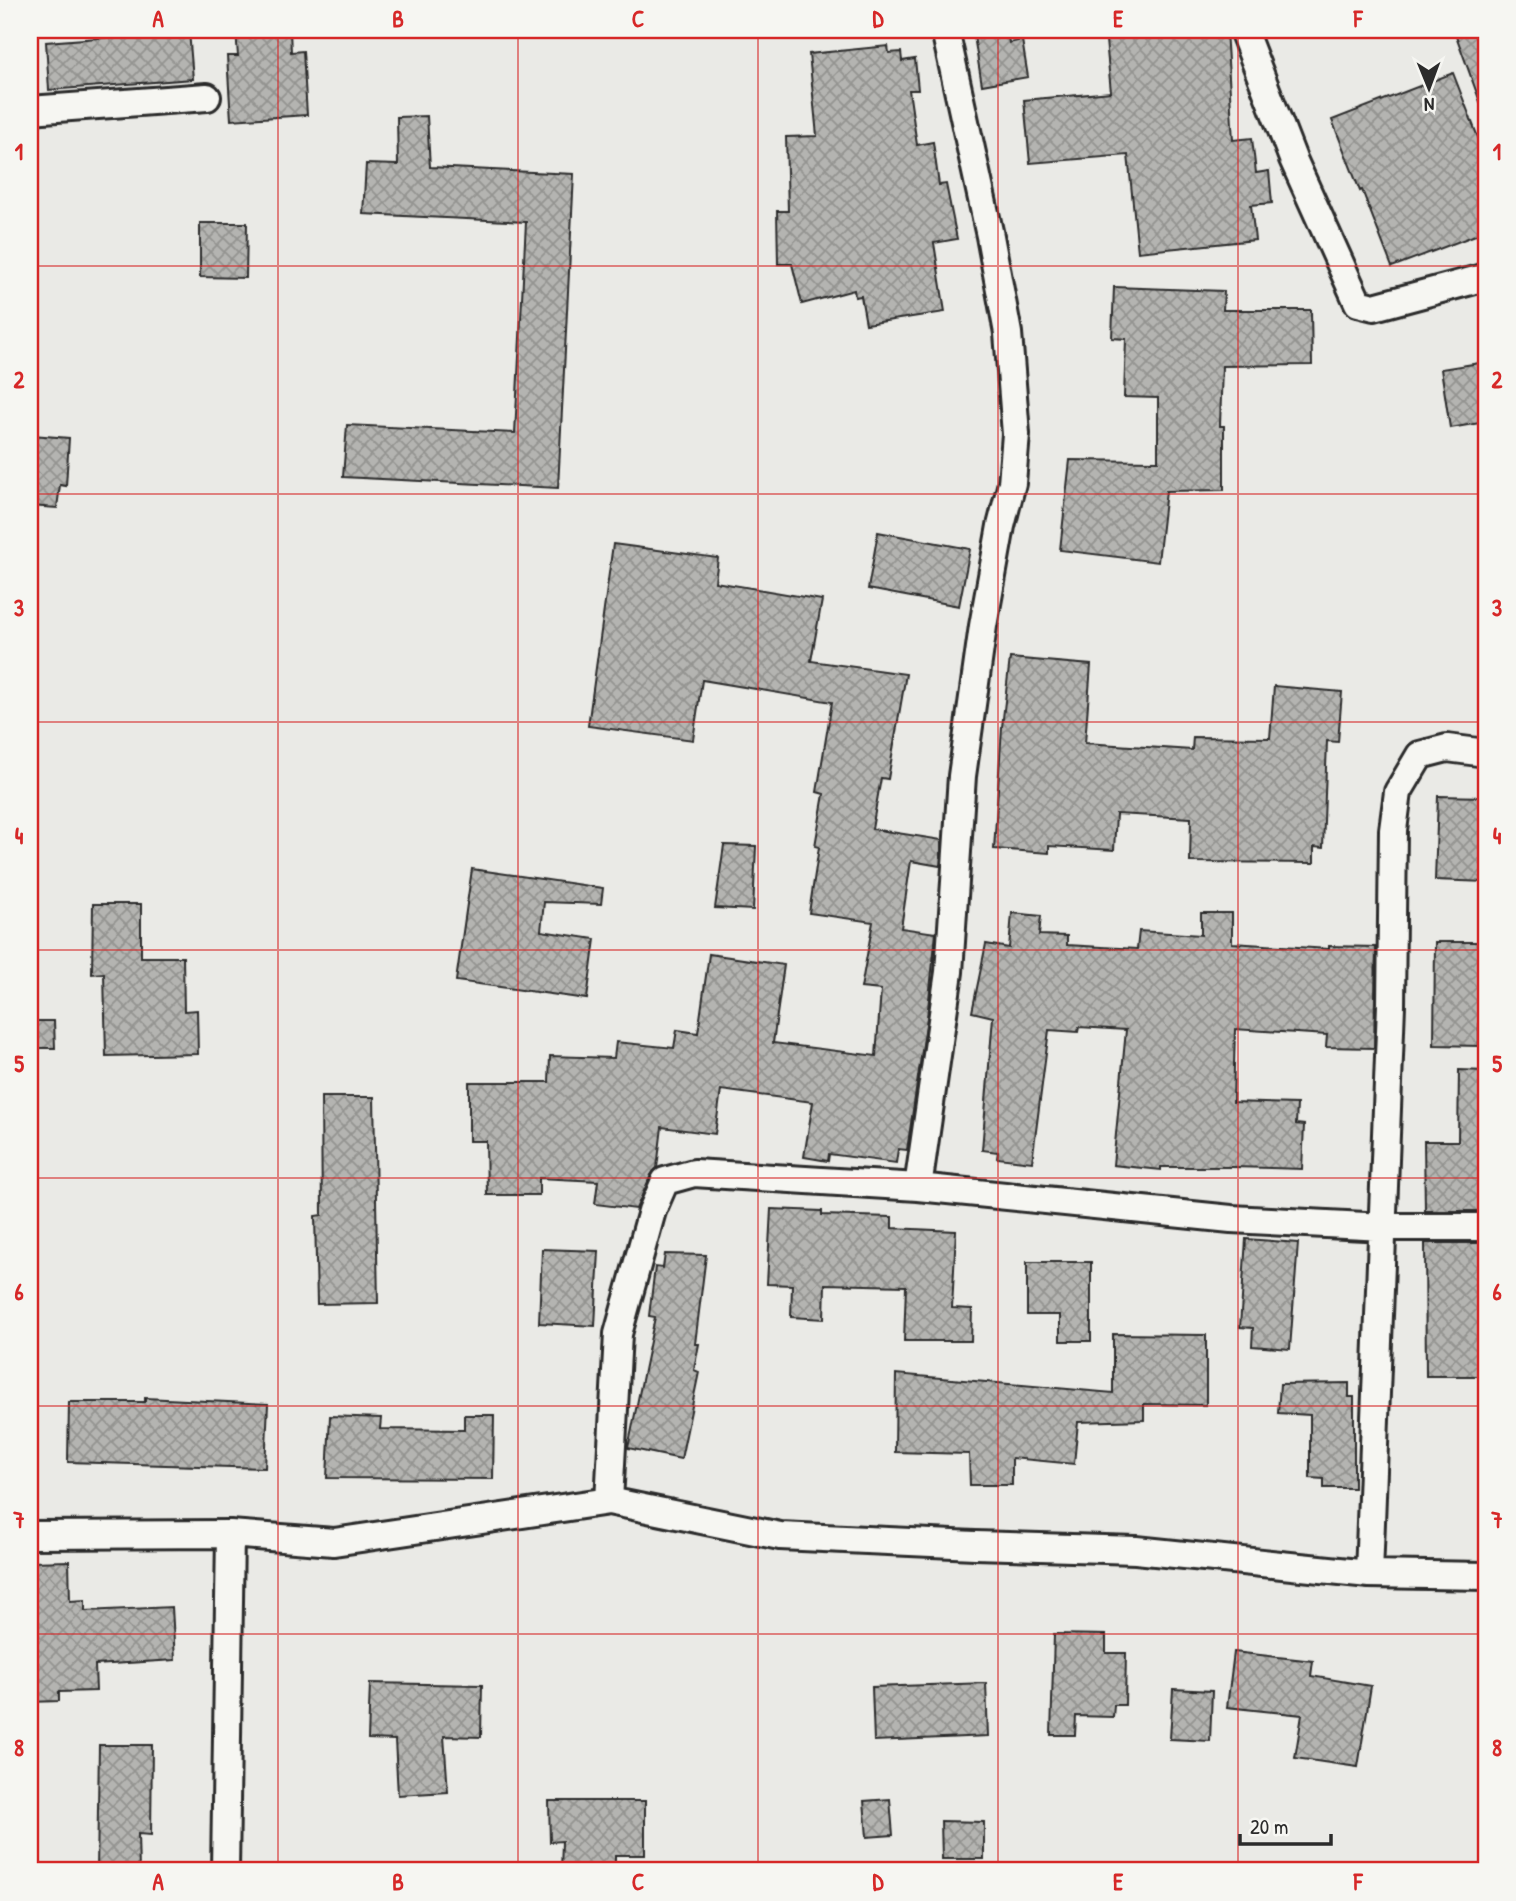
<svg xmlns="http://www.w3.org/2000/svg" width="1516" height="1901" font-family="'Patrick Hand',sans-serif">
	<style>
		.building { fill: url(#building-cross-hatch); stroke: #2b2b2b; stroke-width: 2 }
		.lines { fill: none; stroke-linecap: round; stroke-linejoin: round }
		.street-casing { stroke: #2b2b2b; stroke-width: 32 }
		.street { stroke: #f6f6f2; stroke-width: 26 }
		.grid { fill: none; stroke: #d62828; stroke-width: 2; stroke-opacity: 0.55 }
		.neatline { fill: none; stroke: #d62828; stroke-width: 2.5 }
		.grid-label { font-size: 23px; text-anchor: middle; font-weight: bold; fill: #d62828 }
	</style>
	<defs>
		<pattern id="building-cross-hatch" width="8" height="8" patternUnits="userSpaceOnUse" patternTransform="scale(1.75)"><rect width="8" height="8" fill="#b4b4b1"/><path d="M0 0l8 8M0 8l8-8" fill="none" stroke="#939390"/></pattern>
	</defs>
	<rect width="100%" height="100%" fill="#eaeae6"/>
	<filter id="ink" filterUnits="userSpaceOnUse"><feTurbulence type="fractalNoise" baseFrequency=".0143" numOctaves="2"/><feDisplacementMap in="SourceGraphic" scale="14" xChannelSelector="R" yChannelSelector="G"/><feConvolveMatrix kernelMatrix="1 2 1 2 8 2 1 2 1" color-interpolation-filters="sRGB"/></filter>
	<g filter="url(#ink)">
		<!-- building -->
		<path class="building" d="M 256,30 L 290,30 L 291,52 L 303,51 L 307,115 L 231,120 L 227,56 L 238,56 L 236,31 Z
			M 973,30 L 1007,30 L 1009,43 L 1022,40 L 1028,77 L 982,85 Z
			M 1105,30 L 1226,30 L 1233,140 L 1252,138 L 1256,173 L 1269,171 L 1272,203 L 1251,205 L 1255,240 L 1138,252 L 1128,155 L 1030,163 L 1024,100 L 1111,92 Z
			M 1454,30 L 1486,30 L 1486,109 L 1483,110 Z
			M 189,31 L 193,79 L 49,90 L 46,42 Z
			M 888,46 L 889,53 L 901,52 L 902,61 L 915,59 L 918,90 L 909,90 L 917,145 L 933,142 L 939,185 L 946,184 L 957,239 L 934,243 L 945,312 L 866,324 L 861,296 L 855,297 L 854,290 L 802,304 L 792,264 L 778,264 L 777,211 L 788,211 L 786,137 L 817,136 L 809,54 Z
			M 1453,73 L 1486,158 L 1486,231 L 1392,267 L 1362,190 L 1360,191 L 1332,120 Z
			M 427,116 L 430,167 L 574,174 L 558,488 L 343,477 L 347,425 L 515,433 L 526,222 L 363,214 L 366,164 L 398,165 L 397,117 Z
			M 200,223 L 247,223 L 246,278 L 200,277 Z
			M 1114,287 L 1224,291 L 1223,310 L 1311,310 L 1312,365 L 1222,366 L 1220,426 L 1224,426 L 1224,490 L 1166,491 L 1158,562 L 1060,550 L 1070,460 L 1158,461 L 1158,398 L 1124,397 L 1126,339 L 1112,338 Z
			M 1486,362 L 1486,422 L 1450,428 L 1441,369 Z
			M 32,435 L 69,438 L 66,486 L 60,485 L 57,508 L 30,506 Z
			M 878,532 L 970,549 L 959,606 L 868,589 Z
			M 613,544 L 718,558 L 715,582 L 822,600 L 811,661 L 906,674 L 888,779 L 881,778 L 872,829 L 942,840 L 940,866 L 911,861 L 901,928 L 936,933 L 927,1018 L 907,1150 L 898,1149 L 896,1163 L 829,1154 L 828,1161 L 804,1157 L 813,1102 L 721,1090 L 715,1134 L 662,1127 L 657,1168 L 651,1175 L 636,1209 L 595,1204 L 598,1181 L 539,1178 L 539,1195 L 487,1195 L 486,1141 L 469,1141 L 469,1082 L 549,1082 L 550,1056 L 614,1058 L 616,1042 L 674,1048 L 677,1030 L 698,1033 L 709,954 L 784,965 L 773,1043 L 876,1056 L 881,990 L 861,988 L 873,922 L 809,913 L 819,847 L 815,846 L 824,794 L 817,792 L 832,702 L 702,680 L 693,740 L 588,726 Z
			M 1010,658 L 1091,665 L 1085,743 L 1192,750 L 1193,737 L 1270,738 L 1274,686 L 1342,692 L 1338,742 L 1327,741 L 1323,848 L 1314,847 L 1314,863 L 1190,862 L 1191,818 L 1116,814 L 1114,850 L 1049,846 L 1049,853 L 994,849 L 1002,727 Z
			M 1438,796 L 1486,797 L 1486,882 L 1435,880 Z
			M 724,845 L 756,846 L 753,910 L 715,908 Z
			M 472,869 L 603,888 L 601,904 L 544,902 L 541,931 L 595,939 L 587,999 L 456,981 Z
			M 93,904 L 141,904 L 141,957 L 183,957 L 184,1011 L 197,1010 L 198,1054 L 106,1056 L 104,973 L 92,974 Z
			M 1012,913 L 1041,916 L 1039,935 L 1067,936 L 1067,945 L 1137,949 L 1139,931 L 1201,935 L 1201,913 L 1232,913 L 1232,943 L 1329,949 L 1329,946 L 1376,947 L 1374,1048 L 1326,1047 L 1327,1035 L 1235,1029 L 1233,1102 L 1297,1104 L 1296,1124 L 1304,1125 L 1302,1169 L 1232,1167 L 1161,1167 L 1161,1170 L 1113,1165 L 1126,1030 L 1079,1027 L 1078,1032 L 1049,1030 L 1032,1162 L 997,1158 L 998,1152 L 982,1150 L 993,1017 L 972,1012 L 986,944 L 1009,948 Z
			M 1435,942 L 1480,942 L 1479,1046 L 1434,1045 Z
			M 30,1021 L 54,1021 L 55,1048 L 30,1048 Z
			M 1459,1070 L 1486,1071 L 1486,1211 L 1425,1211 L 1424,1141 L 1458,1141 Z
			M 321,1097 L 374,1097 L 378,1303 L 317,1304 L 315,1216 L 322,1215 Z
			M 771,1209 L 822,1211 L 822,1215 L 892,1217 L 892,1228 L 956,1231 L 952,1308 L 972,1309 L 971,1341 L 904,1341 L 906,1286 L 825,1284 L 824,1319 L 791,1317 L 792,1285 L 767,1284 Z
			M 1246,1239 L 1298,1243 L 1290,1349 L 1252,1346 L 1253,1328 L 1240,1327 Z
			M 1425,1243 L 1486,1243 L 1486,1376 L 1426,1376 Z
			M 542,1249 L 599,1251 L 595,1326 L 539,1323 Z
			M 665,1254 L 706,1255 L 695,1344 L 699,1344 L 694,1370 L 699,1372 L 681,1459 L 628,1448 L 655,1317 L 649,1316 L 655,1267 L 663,1268 Z
			M 1027,1262 L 1091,1262 L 1091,1341 L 1060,1341 L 1060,1315 L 1027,1315 Z
			M 1113,1334 L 1206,1335 L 1206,1405 L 1144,1404 L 1144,1420 L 1078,1422 L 1074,1464 L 1012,1458 L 1012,1485 L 970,1485 L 969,1454 L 895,1452 L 896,1374 L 1113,1393 Z
			M 1349,1383 L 1349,1397 L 1354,1397 L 1354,1488 L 1324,1488 L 1324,1479 L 1310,1478 L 1310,1415 L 1278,1413 L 1280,1384 Z
			M 145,1398 L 268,1404 L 265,1468 L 68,1462 L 69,1402 L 145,1402 Z
			M 464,1415 L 494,1415 L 493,1479 L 327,1478 L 330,1416 L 381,1418 L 380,1429 L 464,1430 Z
			M 69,1561 L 70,1601 L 85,1600 L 85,1611 L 172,1607 L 175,1660 L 95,1665 L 96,1691 L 59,1692 L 59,1701 L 30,1702 L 30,1562 Z
			M 1054,1634 L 1106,1635 L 1106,1653 L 1126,1653 L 1125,1705 L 1114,1705 L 1113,1717 L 1076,1716 L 1075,1735 L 1051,1735 Z
			M 1234,1652 L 1313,1661 L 1311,1676 L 1371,1686 L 1358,1767 L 1295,1758 L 1302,1715 L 1227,1707 Z
			M 370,1683 L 482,1685 L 481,1737 L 444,1736 L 448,1792 L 398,1795 L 395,1740 L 368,1739 Z
			M 986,1683 L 988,1736 L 874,1741 L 872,1687 Z
			M 1173,1689 L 1212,1691 L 1210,1741 L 1170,1739 Z
			M 99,1745 L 152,1745 L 151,1835 L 138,1834 L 139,1871 L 97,1871 Z
			M 890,1799 L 893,1835 L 867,1837 L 864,1801 Z
			M 549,1801 L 645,1801 L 645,1855 L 615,1855 L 615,1871 L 561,1871 L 562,1841 L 550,1842 Z
			M 941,1821 L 984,1822 L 984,1859 L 942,1859 Z"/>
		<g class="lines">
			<!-- street casing -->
			<g class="street-casing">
				<path id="street" d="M 1243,30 L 1293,159 L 1358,303 L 1374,307 L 1486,277
					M 30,110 L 207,97
					M 918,1187 L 949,972 L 962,776 L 983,626 L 1001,526 L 1012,483 L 1016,434 L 1008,333 L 990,236 L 945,30
					M 609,1501 L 618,1334 L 652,1211 L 665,1181 L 694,1173 L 918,1187 L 1231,1219 L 1384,1227 L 1486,1227
					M 30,1535 L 230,1534 L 334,1542 L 609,1501 L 780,1536 L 975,1545 L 1136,1550 L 1369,1574 L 1486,1576
					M 1369,1574 L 1391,1005 L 1393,830 L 1398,792 L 1420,755 L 1447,748 L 1486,753
					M 225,1871 L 230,1534"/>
			</g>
			<!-- street -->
			<use href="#street" class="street"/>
		</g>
	</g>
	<!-- grid -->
	<path class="grid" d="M 278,30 L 278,1871M 518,30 L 518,1871M 758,30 L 758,1871M 998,30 L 998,1871M 1238,30 L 1238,1871M 30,266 L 1486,266M 30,494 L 1486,494M 30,722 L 1486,722M 30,950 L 1486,950M 30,1178 L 1486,1178M 30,1406 L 1486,1406M 30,1634 L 1486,1634"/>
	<!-- margin -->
	<rect width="1516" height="1901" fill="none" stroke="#f6f6f2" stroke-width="77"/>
	<!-- north arrow -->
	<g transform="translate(1429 88) rotate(179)" stroke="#f6f6f2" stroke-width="5" paint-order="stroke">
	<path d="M0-5L12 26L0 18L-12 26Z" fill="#2b2b2b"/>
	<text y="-10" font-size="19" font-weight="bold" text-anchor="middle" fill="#2b2b2b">N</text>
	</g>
	<!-- scale -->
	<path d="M1240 1834v10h91v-10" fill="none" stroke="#2b2b2b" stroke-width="3.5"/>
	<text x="1250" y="1834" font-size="21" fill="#2b2b2b" stroke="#f6f6f2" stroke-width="5" paint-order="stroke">20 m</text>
	<rect x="38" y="38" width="1440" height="1824" class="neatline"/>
	<g class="grid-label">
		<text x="158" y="27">A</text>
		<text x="398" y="27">B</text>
		<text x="638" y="27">C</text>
		<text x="878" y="27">D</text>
		<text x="1118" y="27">E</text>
		<text x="1358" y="27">F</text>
		<text x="19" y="160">1</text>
		<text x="1497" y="160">1</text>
		<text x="19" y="388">2</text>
		<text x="1497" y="388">2</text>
		<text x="19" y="616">3</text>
		<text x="1497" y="616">3</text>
		<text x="19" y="844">4</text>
		<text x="1497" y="844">4</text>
		<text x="19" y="1072">5</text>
		<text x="1497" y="1072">5</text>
		<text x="19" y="1300">6</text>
		<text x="1497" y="1300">6</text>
		<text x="19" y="1528">7</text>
		<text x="1497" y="1528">7</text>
		<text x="19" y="1756">8</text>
		<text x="1497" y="1756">8</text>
		<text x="158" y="1890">A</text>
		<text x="398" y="1890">B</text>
		<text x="638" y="1890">C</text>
		<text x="878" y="1890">D</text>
		<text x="1118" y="1890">E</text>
		<text x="1358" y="1890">F</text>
	</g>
</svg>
